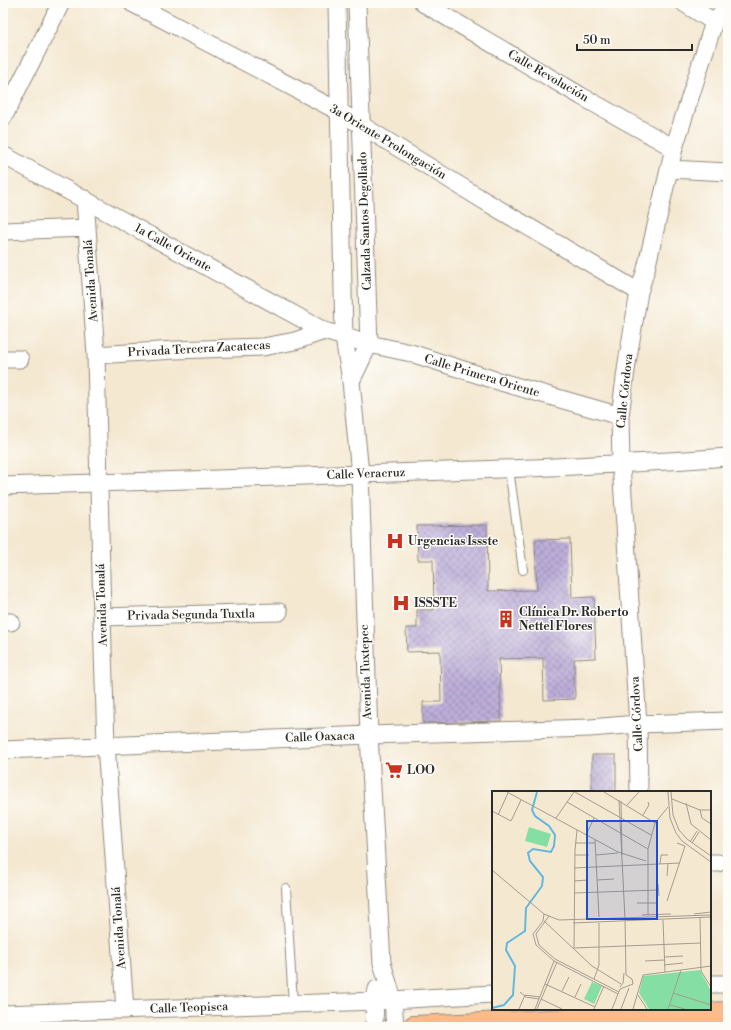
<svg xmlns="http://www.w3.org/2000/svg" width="731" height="1030" font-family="'Libre Bodoni',serif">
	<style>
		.building { fill: url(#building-cross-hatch) }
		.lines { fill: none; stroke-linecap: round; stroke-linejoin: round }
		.service-casing { stroke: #908a7e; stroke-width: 10 }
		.minor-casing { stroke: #908a7e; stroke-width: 19 }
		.primary-casing { stroke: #908a7e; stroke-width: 24 }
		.service { stroke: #fff; stroke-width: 8 }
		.minor { stroke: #fff; stroke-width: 17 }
		.primary { stroke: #fbbb8c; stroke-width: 22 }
		.labels { text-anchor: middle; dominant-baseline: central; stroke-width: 3; stroke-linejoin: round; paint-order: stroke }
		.street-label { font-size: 12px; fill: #2b2b2b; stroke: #fdfcf7 }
		.poi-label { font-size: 12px; font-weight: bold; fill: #2b2b2b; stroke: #fdfcf7; text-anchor: start }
		.inset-river { fill: none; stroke: #61b8de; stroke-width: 2 }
		.inset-road { fill: none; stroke: #a49c8f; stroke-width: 1 }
		.view { fill: #1d4ed8; fill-opacity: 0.15; stroke: #1d4ed8; stroke-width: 2 }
		.inset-edge { fill: none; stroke: #2b2b2b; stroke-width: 2 }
	</style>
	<defs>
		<pattern id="building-cross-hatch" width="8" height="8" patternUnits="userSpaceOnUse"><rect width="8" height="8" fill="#bdafda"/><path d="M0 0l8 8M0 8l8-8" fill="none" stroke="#9a8fb1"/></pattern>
	</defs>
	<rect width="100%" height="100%" fill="#fdfcf7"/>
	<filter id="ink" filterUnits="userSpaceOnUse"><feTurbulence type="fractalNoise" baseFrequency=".025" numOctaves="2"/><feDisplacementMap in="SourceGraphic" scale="8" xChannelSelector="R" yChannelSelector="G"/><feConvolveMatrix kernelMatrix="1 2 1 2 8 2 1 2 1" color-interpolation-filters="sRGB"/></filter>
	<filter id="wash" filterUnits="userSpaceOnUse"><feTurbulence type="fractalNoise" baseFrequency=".012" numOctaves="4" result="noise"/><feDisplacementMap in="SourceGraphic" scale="16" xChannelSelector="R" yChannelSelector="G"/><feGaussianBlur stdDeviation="0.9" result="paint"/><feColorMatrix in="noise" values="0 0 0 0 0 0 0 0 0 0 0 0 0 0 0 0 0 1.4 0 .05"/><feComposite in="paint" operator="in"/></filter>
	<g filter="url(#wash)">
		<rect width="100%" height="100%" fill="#f4e8d1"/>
		<g id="blocks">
			<!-- building -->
			<path class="building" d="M 487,525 L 488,591 L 537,590 L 535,540 L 570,539 L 572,598 L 594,597 L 596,658 L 574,659 L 575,699 L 544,700 L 543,658 L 499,659 L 501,721 L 423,723 L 423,702 L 441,702 L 440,651 L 407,652 L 406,628 L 417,628 L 417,610 L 434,610 L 433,560 L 418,560 L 417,526 Z
				M 592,755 L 616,755 L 616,792 L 592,792 Z"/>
		</g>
	</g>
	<g filter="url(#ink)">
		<use href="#blocks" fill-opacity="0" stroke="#908a7e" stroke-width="1"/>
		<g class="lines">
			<!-- service casing -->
			<g class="service-casing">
				<path id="service" d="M 509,469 L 523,570
					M 286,888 L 293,1004"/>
			</g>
			<!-- minor casing -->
			<g class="minor-casing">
				<path id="minor" d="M 132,3 L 340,112 L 483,200 L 639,292
					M 337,3 L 344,338 L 351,381 L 360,474 L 369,735 L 382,963 L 393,1000 L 395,1027
					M 423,3 L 581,96 L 674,148
					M 684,3 L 714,22
					M 3,118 L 61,3
					M 3,155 L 324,331 L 369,344 L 411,353 L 501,382 L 620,416
					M 669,169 L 728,172
					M 85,199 L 96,355 L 102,617 L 106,745 L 125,1010
					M 3,231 L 87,228
					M 96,355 L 175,350 L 263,347 L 295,341 L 324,331
					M 3,359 L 20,359
					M 351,381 L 369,344 L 357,3
					M 3,486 C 122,483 241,478 360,474 C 483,470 605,466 728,457
					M 102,617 L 279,612
					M 3,622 L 11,622
					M 3,750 L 369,735 L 590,728 L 638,724 L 728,721
					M 639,792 L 638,724 L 621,464 L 620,416 L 627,363 L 639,292 L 646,269 L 674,148 L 714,22 L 728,5
					M 710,863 L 718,863
					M 710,984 L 728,984
					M 3,1014 L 375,1001 L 493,994
					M 374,1027 L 375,1001 L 377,989"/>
			</g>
			<!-- primary casing -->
			<g class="primary-casing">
				<path id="primary" d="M 414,1027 L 728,1013"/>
			</g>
			<!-- service -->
			<use href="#service" class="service"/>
			<!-- minor -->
			<use href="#minor" class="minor"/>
			<!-- primary -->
			<use href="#primary" class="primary"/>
		</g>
	</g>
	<!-- icons -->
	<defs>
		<g id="hospital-bare" transform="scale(1.38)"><path d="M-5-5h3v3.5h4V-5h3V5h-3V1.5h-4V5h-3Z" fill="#c8321e" stroke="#fdfcf7" stroke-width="2.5" paint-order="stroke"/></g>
		<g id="building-bare" transform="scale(1.38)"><path d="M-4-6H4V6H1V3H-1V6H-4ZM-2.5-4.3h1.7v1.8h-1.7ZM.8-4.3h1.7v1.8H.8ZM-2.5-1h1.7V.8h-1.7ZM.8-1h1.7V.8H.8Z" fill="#c8321e" stroke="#fdfcf7" stroke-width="2.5" paint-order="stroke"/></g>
		<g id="supermarket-bare" transform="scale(1.38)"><path d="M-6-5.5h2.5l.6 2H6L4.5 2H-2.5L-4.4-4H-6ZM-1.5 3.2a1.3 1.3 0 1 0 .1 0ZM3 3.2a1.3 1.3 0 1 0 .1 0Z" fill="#c8321e" stroke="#fdfcf7" stroke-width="2.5" paint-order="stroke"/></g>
	</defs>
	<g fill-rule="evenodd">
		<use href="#hospital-bare" x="395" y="541"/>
		<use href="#hospital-bare" x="401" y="603"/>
		<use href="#building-bare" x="506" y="619"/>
		<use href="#supermarket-bare" x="394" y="770"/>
	</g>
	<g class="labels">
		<!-- street labels -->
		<g class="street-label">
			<text transform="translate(548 76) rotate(30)">Calle Revolución</text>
			<text transform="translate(388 142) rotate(31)">3a Oriente Prolongación</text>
			<text transform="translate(365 221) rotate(-92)">Calzada Santos Degollado</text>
			<text transform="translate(173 248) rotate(29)">1a Calle Oriente</text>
			<text transform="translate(91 281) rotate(-94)">Avenida Tonalá</text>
			<text transform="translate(199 349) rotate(-3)">Privada Tercera Zacatecas</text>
			<text transform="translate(482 376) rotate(17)">Calle Primera Oriente</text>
			<text transform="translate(625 391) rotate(-84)">Calle Córdova</text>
			<text transform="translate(366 474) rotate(-2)">Calle Veracruz</text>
			<text transform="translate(102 605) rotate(-92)">Avenida Tonalá</text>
			<text transform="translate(191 615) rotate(-1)">Privada Segunda Tuxtla</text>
			<text transform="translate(366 672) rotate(-92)">Avenida Tuxtepec</text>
			<text transform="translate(637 714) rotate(-93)">Calle Córdova</text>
			<text transform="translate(320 737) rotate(-2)">Calle Oaxaca</text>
			<text transform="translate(119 928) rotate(-94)">Avenida Tonalá</text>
			<text transform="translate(189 1008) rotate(-2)">Calle Teopisca</text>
		</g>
		<!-- poi labels -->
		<g class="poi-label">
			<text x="408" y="541">Urgencias Issste</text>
			<text x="414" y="603">ISSSTE</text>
			<text x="519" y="612">Clínica Dr. Roberto<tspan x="519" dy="14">Nettel Flores</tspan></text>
			<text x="407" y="770">LOO</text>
		</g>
	</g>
	<!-- overview -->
	<g transform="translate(492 791)">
		<rect width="219" height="219" fill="#f4e8d1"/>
		<path d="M 37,36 L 59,43 L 55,56 L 33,50 ZM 208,179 L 219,200 L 219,218 L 157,218 L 147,202 L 151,185 ZM 100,191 L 110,195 L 102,213 L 92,208 Z" fill="#85dfa4"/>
		<path class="inset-river" d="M 0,217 L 12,214 L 21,204 L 23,175 L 14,159 L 15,152 L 33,140 L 34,117 L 50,95 L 51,86 L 38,70 L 36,62 L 41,58 L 59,61 L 62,55 L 63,44 L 57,35 L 43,25 L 40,19 L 45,1"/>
		<path class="inset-road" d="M 15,1 L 126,61 L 154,70M 83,1 L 159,44M 112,1 L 163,32M 176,1 L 178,27 L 184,42 L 190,50 L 219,71M 179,1 L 181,24 L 187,39 L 195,48 L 219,65M 180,8 L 208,19 L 219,19M 127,9 L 133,128M 129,10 L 130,64M 75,11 L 156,58M 194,12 L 199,33 L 219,49M 135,14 L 147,1M 208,19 L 210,27 L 219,33M 0,20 L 19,30 L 29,9M 6,24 L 16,2M 151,24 L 157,14 L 156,11M 64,27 L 82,1M 85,39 L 83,59 L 82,157 L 209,152M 94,44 L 102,27M 103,49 L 107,126M 198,51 L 205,40M 83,52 L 103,52M 200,52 L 207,41M 83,64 L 97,64M 104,64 L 126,62M 168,73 L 169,64 L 176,64M 82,77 L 188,72M 0,79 L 52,123 L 67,129 L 219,124M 175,85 L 176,73M 105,89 L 122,88M 82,90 L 96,89M 166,93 L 167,105M 82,102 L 166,99M 175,110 L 193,55 L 185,52M 145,112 L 164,112M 52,123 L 51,130 L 41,143 L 44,154 L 62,170 L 126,203M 202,123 L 219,121M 150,124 L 179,123M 156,124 L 156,58 L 163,32 L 176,16M 57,125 L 44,143 L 47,154 L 63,168 L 127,201M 208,126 L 209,180 L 219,196M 171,129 L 173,181M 52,130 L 100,175 L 129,193M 81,132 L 219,126M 172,166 L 191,165M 153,170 L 172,169M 172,174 L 191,172M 102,188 L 107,174 L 107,132M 53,193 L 103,216M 128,196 L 131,192 L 132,182M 70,200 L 77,186M 28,201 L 34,206 L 47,208M 181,202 L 219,214M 146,204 L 155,218M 83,206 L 89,193M 49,208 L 70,218M 178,214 L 193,218M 27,218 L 33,204 L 48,206M 43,218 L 62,170M 45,218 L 65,171M 102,218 L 112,195M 120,218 L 128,198 L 141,193 L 140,188 L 134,184 L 133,128M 129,218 L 137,197M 141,218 L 151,184 L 219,175M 176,218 L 189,179"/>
		<path class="view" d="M 95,30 L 165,30 L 165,128 L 95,128 Z"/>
		<rect width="219" height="219" class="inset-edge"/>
	</g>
	<!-- margin -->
	<rect width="731" height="1030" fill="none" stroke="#fdfcf7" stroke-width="16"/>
	<!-- scale -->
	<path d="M577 44v6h115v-6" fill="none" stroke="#2b2b2b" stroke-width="2"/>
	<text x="583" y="44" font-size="12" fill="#2b2b2b" stroke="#fdfcf7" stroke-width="3" paint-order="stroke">50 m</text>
</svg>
